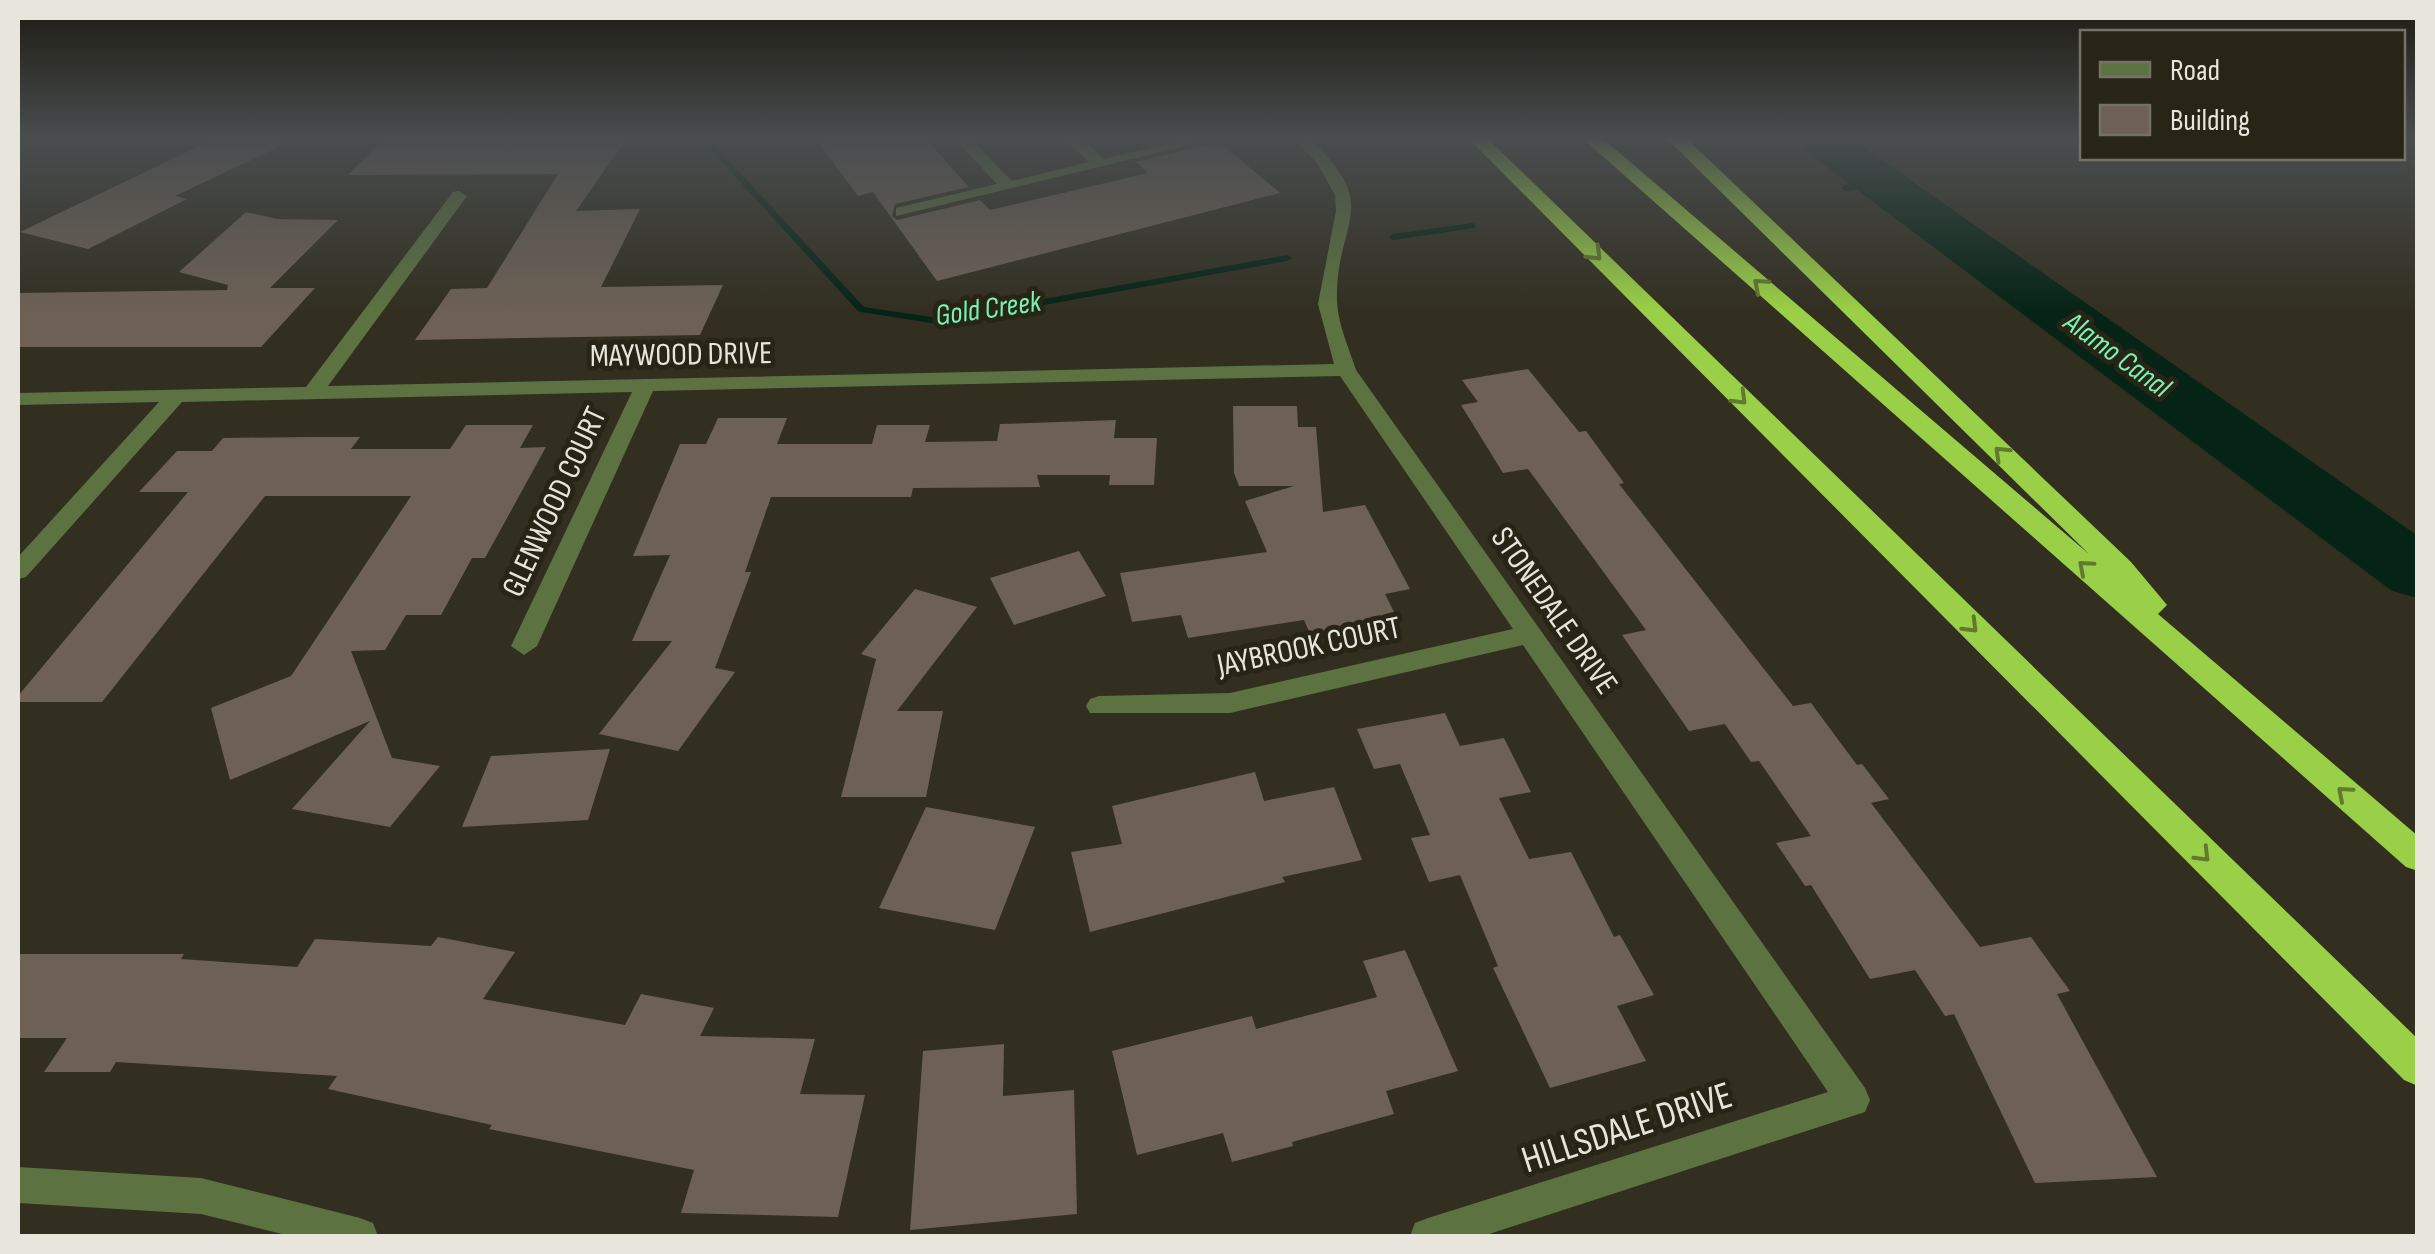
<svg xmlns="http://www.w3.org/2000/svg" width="2435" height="1254" font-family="'Sofia Sans Condensed',sans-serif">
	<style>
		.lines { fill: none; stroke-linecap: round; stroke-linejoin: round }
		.stream { fill: #052415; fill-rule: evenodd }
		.river { fill: #052415; fill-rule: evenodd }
		.building { fill: #6d6155 }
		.minor { fill: #5c7341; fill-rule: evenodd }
		.motorway { fill: #9ad047; fill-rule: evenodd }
		.oneway { stroke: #617a2f }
		.labels { text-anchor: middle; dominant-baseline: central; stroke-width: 10; stroke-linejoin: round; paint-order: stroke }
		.far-water-label { font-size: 30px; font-style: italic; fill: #77f4b5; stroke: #282517 }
		.street-label { font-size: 32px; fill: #e7e5dc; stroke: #282517 }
		.near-street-label { font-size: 38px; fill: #e7e5dc; stroke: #282517 }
	</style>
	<rect width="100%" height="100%" fill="#322f21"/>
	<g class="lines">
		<!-- stream -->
		<path class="stream" d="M 699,137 L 707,137 L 864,307 L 938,318 L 1287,255 L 1292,258 L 1287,261 L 938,324 L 861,312 L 858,311 Z
			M 1882,182 L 1886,184 L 1885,186 L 1845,191 L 1841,188 L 1845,185 Z
			M 1472,223 L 1475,224 L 1475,228 L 1393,240 L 1389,237 L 1393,234 Z"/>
		<!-- river -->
		<path class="river" d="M 1793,137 L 1849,137 L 2418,536 L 2418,598 L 2392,591 L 1800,147 Z"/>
	</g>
	<!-- building -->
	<path class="building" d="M 218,137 L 300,137 L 175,196 L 187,199 L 88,249 L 20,232 Z
		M 386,137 L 628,137 L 576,211 L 640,209 L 601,287 L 723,285 L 700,335 L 415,340 L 451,289 L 487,288 L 558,174 L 348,175 Z
		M 814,137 L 924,137 L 969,187 L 895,204 L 892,216 L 897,220 L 980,200 L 990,210 L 1148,173 L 1136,162 L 1219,142 L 1280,193 L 937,281 L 873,192 L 858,196 Z
		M 246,212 L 277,219 L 338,220 L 270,288 L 315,288 L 261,347 L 18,347 L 18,293 L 227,290 L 228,285 L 179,272 Z
		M 1528,369 L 1579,432 L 1586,431 L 1624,483 L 1619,484 L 1793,706 L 1811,703 L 1857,765 L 1862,764 L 1889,799 L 1871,803 L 1980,947 L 2031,937 L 2070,991 L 2057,994 L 2157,1177 L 2035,1183 L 1954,1014 L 1945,1016 L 1915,970 L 1870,979 L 1811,885 L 1805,886 L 1776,843 L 1811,836 L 1759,761 L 1751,762 L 1725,724 L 1689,731 L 1622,635 L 1646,630 L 1528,469 L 1503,473 L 1461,405 L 1478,402 L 1462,380 Z
		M 1233,406 L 1297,406 L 1298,427 L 1316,427 L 1323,512 L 1365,505 L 1410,589 L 1385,594 L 1399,622 L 1312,638 L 1304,620 L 1188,638 L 1181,615 L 1132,622 L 1120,573 L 1267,552 L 1245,501 L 1294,486 L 1239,486 L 1234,473 Z
		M 718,418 L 787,418 L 777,444 L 872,444 L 877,425 L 930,425 L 925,442 L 997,441 L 1000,424 L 1116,420 L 1114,438 L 1157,438 L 1154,485 L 1109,485 L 1110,475 L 1037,475 L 1040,487 L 913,488 L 911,497 L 771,497 L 745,572 L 751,572 L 715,668 L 735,672 L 678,751 L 599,734 L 672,641 L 632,641 L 670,555 L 633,556 L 680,444 L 706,444 Z
		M 466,425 L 533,425 L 520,448 L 546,447 L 485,558 L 472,558 L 441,615 L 406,615 L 385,650 L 351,651 L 392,758 L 440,766 L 390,827 L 292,809 L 370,721 L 230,780 L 211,708 L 291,676 L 411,496 L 265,496 L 102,702 L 18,702 L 18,696 L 188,492 L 139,492 L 177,451 L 212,451 L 223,438 L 310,437 L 360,437 L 351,449 L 450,449 Z
		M 1079,551 L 1106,596 L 1014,625 L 990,578 Z
		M 915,589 L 977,607 L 897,711 L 943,711 L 926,797 L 841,797 L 876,659 L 861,654 Z
		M 1445,713 L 1460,746 L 1504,738 L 1531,792 L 1499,798 L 1529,859 L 1571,852 L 1614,937 L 1620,935 L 1654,995 L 1617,1006 L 1646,1061 L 1550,1088 L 1493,968 L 1498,966 L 1460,875 L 1429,882 L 1411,838 L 1430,835 L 1400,764 L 1374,769 L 1357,729 Z
		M 610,749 L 588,820 L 462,827 L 491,756 Z
		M 1255,772 L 1264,801 L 1334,787 L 1362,860 L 1282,877 L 1285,882 L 1090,932 L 1071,852 L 1122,844 L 1112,806 Z
		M 926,807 L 1035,827 L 995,930 L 879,908 Z
		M 438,937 L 515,952 L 483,999 L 625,1025 L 641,994 L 714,1008 L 700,1036 L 815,1039 L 800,1094 L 865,1095 L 838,1217 L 681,1213 L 694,1170 L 489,1129 L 492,1125 L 328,1089 L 337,1076 L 116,1062 L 110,1072 L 44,1072 L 67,1038 L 18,1038 L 18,954 L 184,954 L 181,959 L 297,967 L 315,939 L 431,946 Z
		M 1405,950 L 1458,1071 L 1386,1091 L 1394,1114 L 1292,1142 L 1293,1146 L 1232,1162 L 1223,1133 L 1137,1155 L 1112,1051 L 1252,1016 L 1256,1029 L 1377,997 L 1363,961 Z
		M 1004,1044 L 1003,1096 L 1074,1090 L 1077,1214 L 910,1230 L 923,1051 Z"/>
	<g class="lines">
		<!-- minor -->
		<path class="minor" d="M 953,137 L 969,137 L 1012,181 L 1089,162 L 1063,137 L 1080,137 L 1104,159 L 1196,137 L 1222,137 L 896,216 L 896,208 L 997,184 Z
			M 1291,137 L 1308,137 C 1385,208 1335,219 1337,301 C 1338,325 1349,348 1356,370 L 1865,1088 L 1870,1100 L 1865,1112 L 1483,1236 L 1410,1236 L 1415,1223 L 1428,1218 L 1828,1092 L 1523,645 L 1230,713 L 1090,713 L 1086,706 L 1090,699 L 1099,696 L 1230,693 L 1513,629 L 1340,376 L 653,391 L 537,646 L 524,655 L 511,646 L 632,392 L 182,402 L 26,577 L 18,579 L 18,557 L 159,402 L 18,405 L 18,393 L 306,387 L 453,192 L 459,191 L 467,196 L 328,386 L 1334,364 L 1318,304 L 1336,211 L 1335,195 L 1317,163 Z
			M 18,1167 L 201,1178 L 360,1218 L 373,1223 L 378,1236 L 290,1236 L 201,1214 L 18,1203 Z"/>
		<!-- motorway -->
		<path class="motorway" d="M 1467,137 L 1486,137 L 2418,1039 L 2418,1086 L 2404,1080 Z
			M 1581,137 L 1601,137 L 2089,554 L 1665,137 L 1685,137 L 2131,562 L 2167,605 L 2158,614 L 2418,836 L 2418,871 L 2406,867 Z"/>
	</g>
	<!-- one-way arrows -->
	<defs><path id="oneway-chevron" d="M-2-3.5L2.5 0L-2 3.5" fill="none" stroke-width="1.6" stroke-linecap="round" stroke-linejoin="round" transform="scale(2.5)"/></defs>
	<g class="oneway">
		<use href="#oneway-chevron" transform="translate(1595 254) rotate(45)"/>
		<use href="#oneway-chevron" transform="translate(1760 285) rotate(-139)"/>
		<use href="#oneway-chevron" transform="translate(1740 398) rotate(45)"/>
		<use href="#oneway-chevron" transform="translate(2001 453) rotate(-136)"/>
		<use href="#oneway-chevron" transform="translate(2085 567) rotate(-139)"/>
		<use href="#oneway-chevron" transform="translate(1971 626) rotate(45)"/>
		<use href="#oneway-chevron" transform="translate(2344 793) rotate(-139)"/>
		<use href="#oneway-chevron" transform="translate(2203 855) rotate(45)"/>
	</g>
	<!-- sky -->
	<linearGradient id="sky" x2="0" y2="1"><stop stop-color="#1c1a12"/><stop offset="0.44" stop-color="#494d4e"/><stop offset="1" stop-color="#494d4e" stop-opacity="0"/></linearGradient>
	<rect width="2435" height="312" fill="url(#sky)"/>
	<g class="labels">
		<!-- far-water labels -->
		<g class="far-water-label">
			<text transform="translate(988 309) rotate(-8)">Gold Creek</text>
			<text transform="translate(2117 355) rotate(36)">Alamo Canal</text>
		</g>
		<!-- street labels -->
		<g class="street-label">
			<text transform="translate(681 355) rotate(-1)">MAYWOOD DRIVE</text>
			<text transform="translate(555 502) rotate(-65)">GLENWOOD COURT</text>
			<text transform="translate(1554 611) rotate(55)">STONEDALE DRIVE</text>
			<text transform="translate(1309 647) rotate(-12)">JAYBROOK COURT</text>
		</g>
		<!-- near-street labels -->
		<g class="near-street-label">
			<text transform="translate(1627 1128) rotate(-18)">HILLSDALE DRIVE</text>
		</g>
	</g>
	<!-- border -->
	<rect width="2435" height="1254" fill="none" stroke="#e7e5dc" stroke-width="40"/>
	<!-- legend -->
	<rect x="2080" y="30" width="325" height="130" fill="#282517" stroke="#747266" stroke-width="2.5"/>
	<rect x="2100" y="62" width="50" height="15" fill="#5c7341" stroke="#747266" stroke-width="2.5"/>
	<text x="2170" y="80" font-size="30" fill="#e7e5dc">Road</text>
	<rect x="2100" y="105" width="50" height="30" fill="#6d6155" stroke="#747266" stroke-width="2.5"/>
	<text x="2170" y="130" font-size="30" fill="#e7e5dc">Building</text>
</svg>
